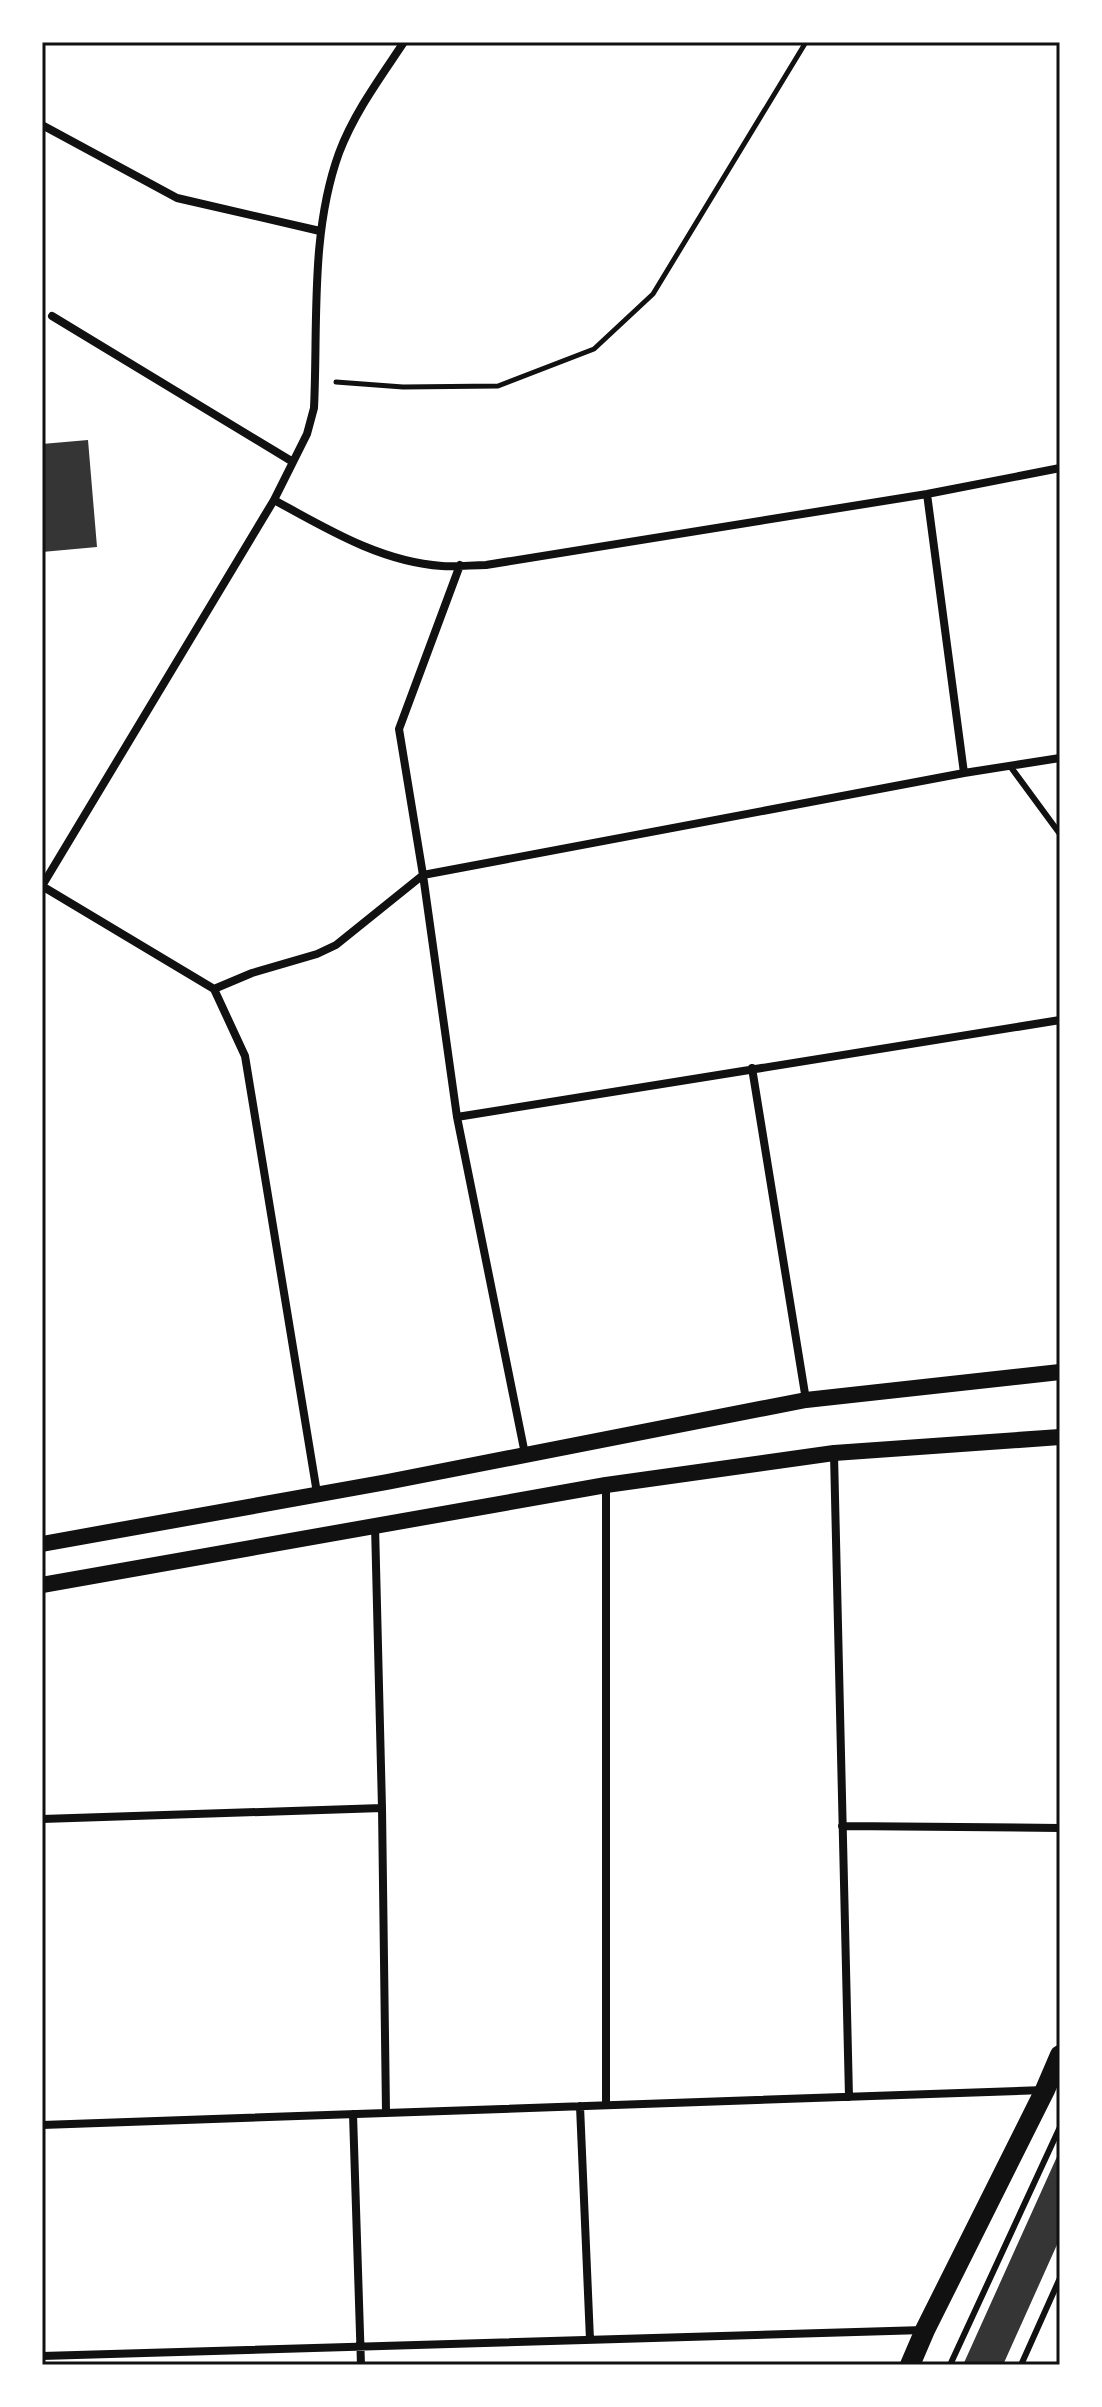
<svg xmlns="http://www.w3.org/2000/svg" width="1102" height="2407" font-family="'Nunito Sans',sans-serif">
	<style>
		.building { fill: #353535 }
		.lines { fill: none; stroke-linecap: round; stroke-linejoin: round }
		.path { stroke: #111; stroke-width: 5 }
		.service { stroke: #111; stroke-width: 6 }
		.minor { stroke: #111; stroke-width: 8 }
		.secondary { stroke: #111; stroke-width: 16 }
		.primary { stroke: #111; stroke-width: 20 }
		.neatline { fill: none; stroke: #111; stroke-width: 3 }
	</style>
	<rect width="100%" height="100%" fill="#fff"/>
	<!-- building -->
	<path class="building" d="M 88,440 L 97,547 L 42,552 L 42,444 Z
		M 1060,2150 L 1060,2238 L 1003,2365 L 963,2365 Z"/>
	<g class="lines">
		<!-- path -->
		<path class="path" d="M 336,382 L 403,387 L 498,386 L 594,349 L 653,294 L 806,42"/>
		<!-- service -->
		<path class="service" d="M 1010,766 L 1060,834
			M 950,2365 L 1060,2127
			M 1021,2365 L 1060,2278"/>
		<!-- minor -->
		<path class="minor" d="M 42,125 L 177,198 L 320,231
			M 52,316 L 293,462
			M 927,494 L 964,773
			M 274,500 C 327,529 381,562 442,566 C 457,567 472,565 486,565 L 927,494 L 1060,468
			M 460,565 L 399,729 L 423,875 L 457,1117 L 525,1454
			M 214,989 L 252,973 L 317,954 L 336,945 L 423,875 L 964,773 L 1060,758
			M 752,1068 L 806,1400
			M 457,1117 L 1060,1020
			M 834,1454 L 849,2097
			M 606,1486 L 606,2105
			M 317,1493 L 245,1056 L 214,989 L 42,886 L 274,500 L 307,434 L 314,408 C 318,324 310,233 339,153 C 354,113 380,78 404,42
			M 375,1525 L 382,1808 L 386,2112
			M 42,1819 L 382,1808
			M 842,1826 L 1060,1828
			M 580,2106 L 590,2340
			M 353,2114 L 361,2365
			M 42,2125 L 1044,2090
			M 42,2356 L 924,2330"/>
		<!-- secondary -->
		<path class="secondary" d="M 42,1544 L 387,1482 L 806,1400 L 1060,1372
			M 42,1585 L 606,1485 L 834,1453 L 1060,1437"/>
		<!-- primary -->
		<path class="primary" d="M 910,2365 L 925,2330 L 1045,2090 L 1060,2055"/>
	</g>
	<!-- border -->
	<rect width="1102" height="2407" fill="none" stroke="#ffffff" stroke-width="88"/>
	<rect x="44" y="44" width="1014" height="2319" class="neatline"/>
</svg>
